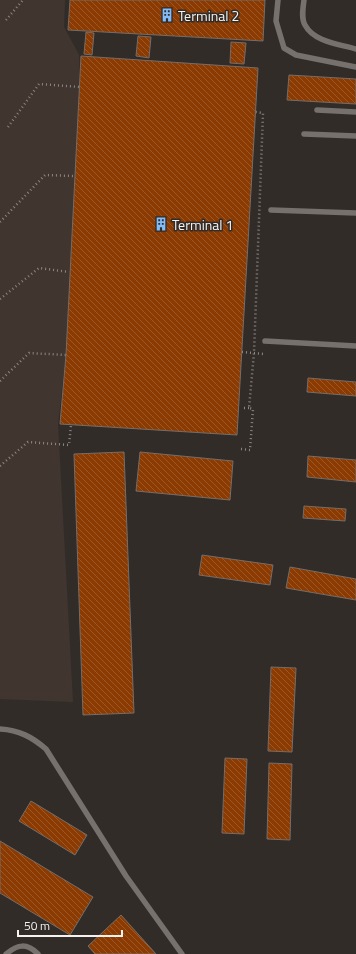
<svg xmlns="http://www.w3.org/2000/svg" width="356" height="954" font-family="'Titillium Web',sans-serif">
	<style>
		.built { fill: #41352f }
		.building { fill: url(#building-back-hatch); stroke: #746d6a }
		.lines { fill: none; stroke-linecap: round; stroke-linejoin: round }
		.path { stroke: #8c8785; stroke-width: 2.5; stroke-dasharray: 1 3; stroke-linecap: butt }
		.service { stroke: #77716d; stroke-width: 5.5 }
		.labels { text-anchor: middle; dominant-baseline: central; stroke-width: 3; stroke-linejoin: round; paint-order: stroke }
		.poi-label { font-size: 14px; fill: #f5f2f0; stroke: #322c29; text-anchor: start }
	</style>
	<defs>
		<pattern id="building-back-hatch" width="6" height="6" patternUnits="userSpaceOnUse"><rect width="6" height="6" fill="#8b3b01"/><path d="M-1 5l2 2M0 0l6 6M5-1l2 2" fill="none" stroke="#9c5826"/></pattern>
	</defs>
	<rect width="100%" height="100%" fill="#322c29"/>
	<!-- built -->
	<path class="built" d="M 0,0 L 65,0 L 64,27 L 79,55 L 80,87 L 66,355 L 58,424 L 73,702 L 0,699 Z"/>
	<!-- building -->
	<path class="building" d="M 70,0 L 265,0 L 263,41 L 68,30 Z
		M 86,32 L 94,33 L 92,55 L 84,54 Z
		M 138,36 L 151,37 L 149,58 L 136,56 Z
		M 231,42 L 246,43 L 244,64 L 230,63 Z
		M 81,56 L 258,68 L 237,435 L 60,424 L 66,355 Z
		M 289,75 L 356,79 L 356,104 L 287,100 Z
		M 308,378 L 356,382 L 356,396 L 307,392 Z
		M 124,452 L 134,713 L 83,715 L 74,454 Z
		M 140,452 L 233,461 L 230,500 L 136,491 Z
		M 308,456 L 356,460 L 356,482 L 307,477 Z
		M 304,506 L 346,509 L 345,521 L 303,518 Z
		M 202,555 L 273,565 L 270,585 L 199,575 Z
		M 290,567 L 356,579 L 356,600 L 286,588 Z
		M 271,667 L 296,668 L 292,752 L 268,751 Z
		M 225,758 L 247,759 L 244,834 L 222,833 Z
		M 269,763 L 292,764 L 290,840 L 267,839 Z
		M 31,801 L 87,835 L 75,855 L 19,821 Z
		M 0,841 L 93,897 L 70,935 L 0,893 Z
		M 121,915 L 156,954 L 95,954 L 88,946 Z"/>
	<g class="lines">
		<!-- path -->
		<path class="path" d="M 6,20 L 23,0
			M 8,127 L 39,84 L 80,87
			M 0,222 L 45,175 L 75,176
			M 0,299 L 39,268 L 69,272
			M 242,352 L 264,354
			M 0,381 L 29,353 L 66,355
			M 244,408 L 249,408
			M 241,449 L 250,450 L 253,409 L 249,408 L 254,353 L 263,113 L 256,112
			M 0,466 L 28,442 L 69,445 L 71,425"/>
		<!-- service -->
		<path class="service" d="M 278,0 L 276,21 L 284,48 L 296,55 L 356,67
			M 304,0 C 303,8 301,18 305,25 C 314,42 339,44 356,49
			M 317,110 L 356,112
			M 304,134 L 356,136
			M 271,210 L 356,213
			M 265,341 L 356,346
			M 0,729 C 19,730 32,737 46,749 L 126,876 L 182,954
			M 6,954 C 18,944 27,943 38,954"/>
	</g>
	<!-- icons -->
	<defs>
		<g id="building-bare" transform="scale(1.08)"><path d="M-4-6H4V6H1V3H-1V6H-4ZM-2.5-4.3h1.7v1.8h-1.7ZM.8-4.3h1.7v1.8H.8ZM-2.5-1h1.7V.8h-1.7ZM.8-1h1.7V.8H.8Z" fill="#83bcfb" stroke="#322c29" stroke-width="2.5" paint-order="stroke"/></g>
	</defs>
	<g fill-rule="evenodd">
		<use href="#building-bare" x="167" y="15"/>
		<use href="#building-bare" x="161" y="224"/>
	</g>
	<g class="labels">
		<!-- poi labels -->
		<g class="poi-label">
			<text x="178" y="15">Terminal 2</text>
			<text x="172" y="224">Terminal 1</text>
		</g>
	</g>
	<!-- scale -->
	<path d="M18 930v6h104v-6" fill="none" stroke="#f5f2f0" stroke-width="2"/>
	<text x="24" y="930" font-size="12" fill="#f5f2f0" stroke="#322c29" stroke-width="3" paint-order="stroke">50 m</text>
</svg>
